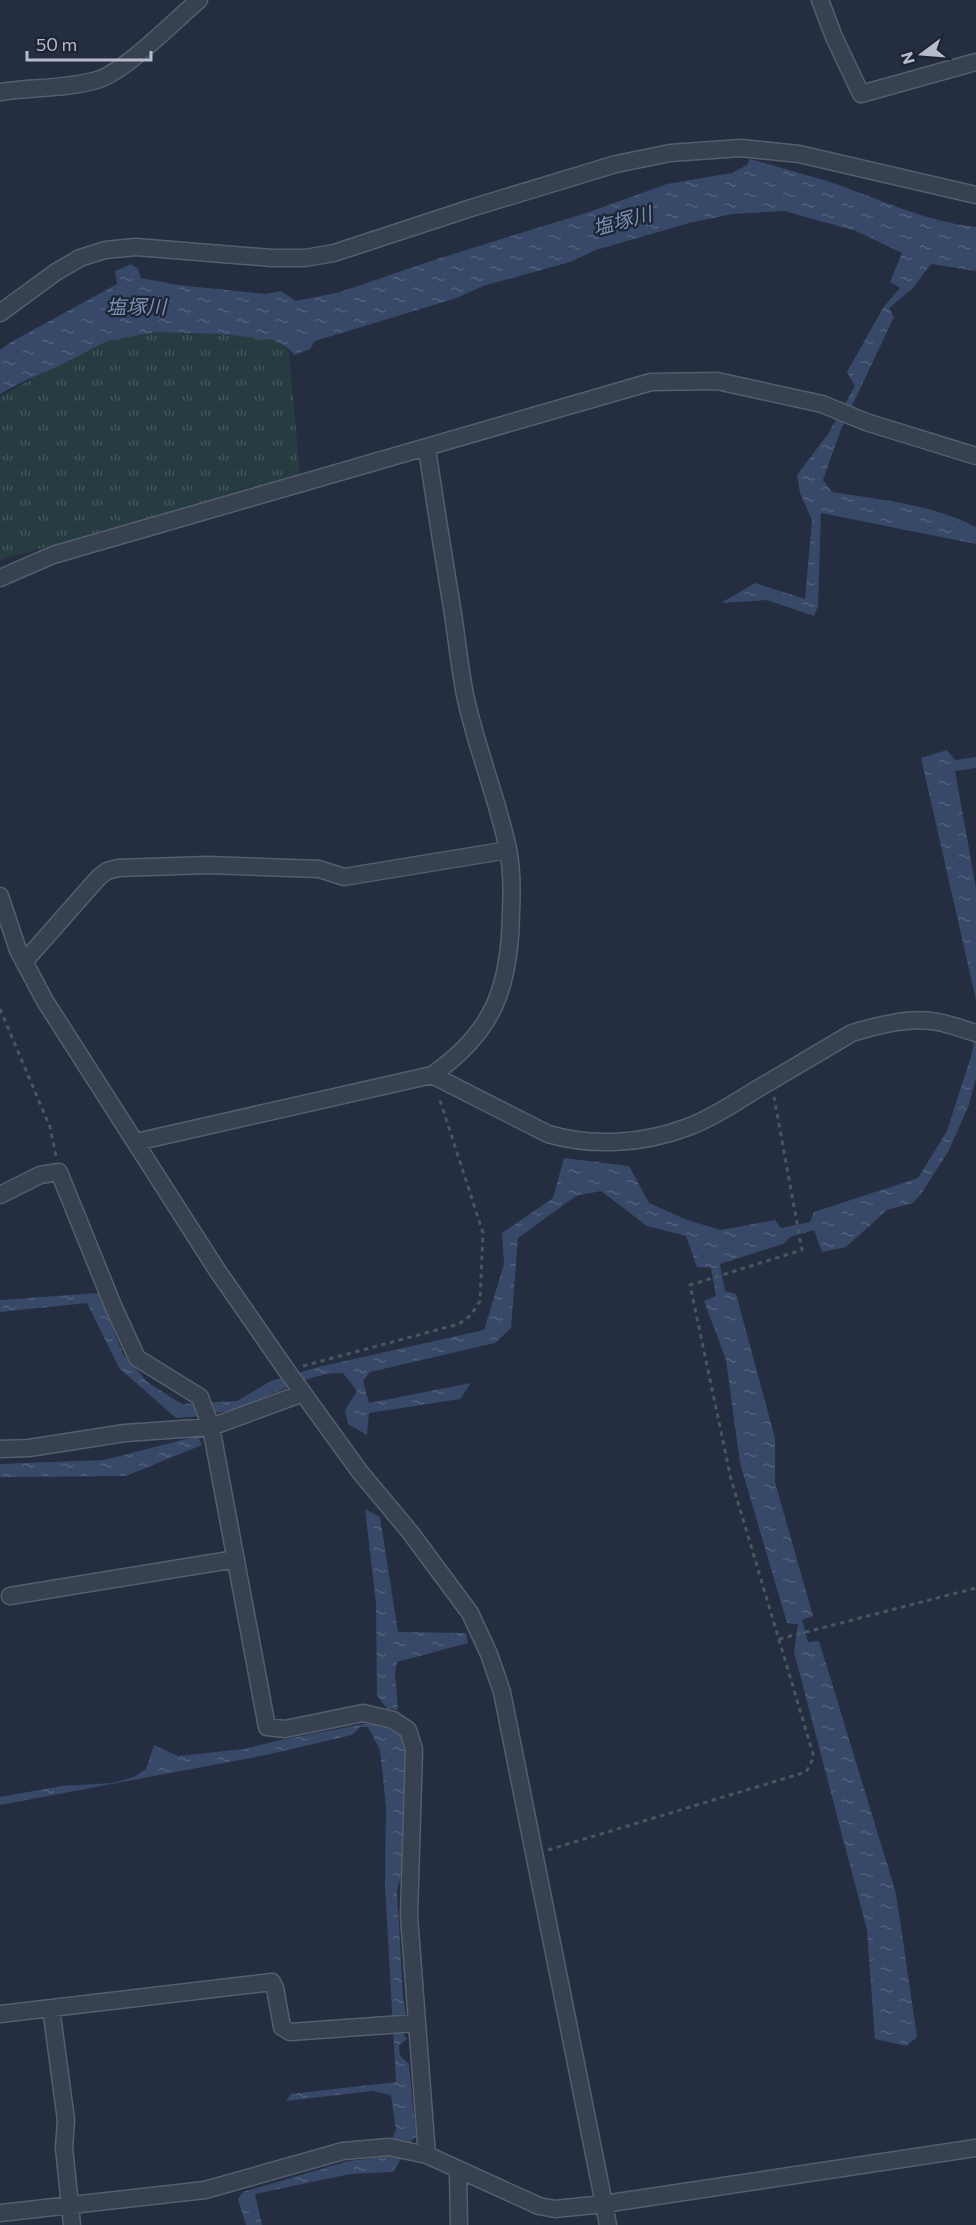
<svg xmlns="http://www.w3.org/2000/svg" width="976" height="2225" font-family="Commissioner,'Noto Sans JP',sans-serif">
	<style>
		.park { fill: url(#park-tufts) }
		.water { fill: url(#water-ripples) }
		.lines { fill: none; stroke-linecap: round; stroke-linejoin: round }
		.minor-casing { stroke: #565e6e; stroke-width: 19 }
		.path { stroke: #44595e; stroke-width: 3; stroke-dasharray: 4.5 4.5; stroke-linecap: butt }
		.minor { stroke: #384150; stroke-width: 16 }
		.labels { text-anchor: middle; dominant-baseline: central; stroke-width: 4.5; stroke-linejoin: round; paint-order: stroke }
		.water-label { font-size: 20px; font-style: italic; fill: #7c8fb3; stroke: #1d2535 }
	</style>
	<defs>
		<pattern id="park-tufts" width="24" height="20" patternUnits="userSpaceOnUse" patternTransform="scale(1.5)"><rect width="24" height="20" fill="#263c41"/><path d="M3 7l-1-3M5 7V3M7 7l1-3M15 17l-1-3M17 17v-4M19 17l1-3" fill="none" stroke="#43565b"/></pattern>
		<pattern id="water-ripples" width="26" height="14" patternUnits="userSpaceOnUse" patternTransform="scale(1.5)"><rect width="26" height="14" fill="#374868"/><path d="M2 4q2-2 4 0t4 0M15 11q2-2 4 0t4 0" fill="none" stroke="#52607c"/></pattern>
	</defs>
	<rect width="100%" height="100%" fill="#242e40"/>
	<!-- park -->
	<path class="park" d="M 121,320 L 280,338 L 282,344 L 289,353 L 300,475 L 0,560 L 0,397 L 28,381 L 69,344 Z"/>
	<!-- water -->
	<path class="water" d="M 750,159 C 777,167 804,174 830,182 C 878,198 925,222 976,227 L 976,271 L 931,264 L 912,289 L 889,308 L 894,317 L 841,429 L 823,480 L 832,492 C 882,500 931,504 976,527 L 976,544 L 821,513 L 818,606 L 814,616 L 767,600 L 721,603 L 755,583 L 805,599 L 812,520 L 800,493 L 797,475 L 828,434 L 855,386 L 847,372 L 883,308 L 900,288 L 890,282 L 902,253 L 856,231 L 784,211 L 732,214 L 689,223 L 596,250 L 570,262 L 483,286 L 457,298 L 315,341 L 310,349 L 295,355 L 285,346 L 273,340 L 223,334 L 155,332 L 107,341 L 57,367 L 26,380 L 0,394 L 0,350 L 11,342 L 117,284 L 115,271 L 131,264 L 138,269 L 141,278 L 178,285 L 266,294 L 281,291 L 296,301 L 340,292 L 437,259 L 589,212 L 667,184 L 732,173 L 747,165 Z
		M 947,750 L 955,760 L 976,757 L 976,768 L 955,771 L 976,888 L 976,1000 L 921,758 Z
		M 976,1033 L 976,1078 L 969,1105 L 948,1152 L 921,1194 L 913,1203 L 887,1210 L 846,1247 L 822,1252 L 814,1230 L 790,1237 L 783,1244 L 720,1264 L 725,1291 L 736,1294 L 775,1438 L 775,1482 L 813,1616 L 802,1620 L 808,1642 L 819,1641 L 896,1893 L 917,2037 L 906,2046 L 875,2039 L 867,1930 L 794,1652 L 798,1624 L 787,1623 L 740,1463 L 726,1360 L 704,1301 L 716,1296 L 711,1268 L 697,1267 L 686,1236 L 647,1226 L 601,1191 L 576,1196 L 518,1238 L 511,1328 L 495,1343 L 370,1372 L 363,1381 L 369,1403 L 471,1383 L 460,1399 L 369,1413 L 367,1435 L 348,1424 L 345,1410 L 357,1391 L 343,1373 C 309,1372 277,1394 245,1405 C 225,1413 198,1417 176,1418 L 119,1368 L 87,1303 L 0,1312 L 0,1300 L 98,1293 L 123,1354 L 147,1382 L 182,1404 L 237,1401 L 271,1381 L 318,1367 L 484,1330 L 504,1264 L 502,1233 L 553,1198 L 564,1158 L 629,1166 L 649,1203 L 687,1220 L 721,1230 L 775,1220 L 781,1228 L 810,1222 L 814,1212 L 918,1178 L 947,1131 L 972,1053 Z
		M 198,1436 L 202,1445 L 126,1476 L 0,1477 L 0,1464 L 104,1460 Z
		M 365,1509 L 380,1517 L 398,1632 L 466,1633 L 468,1643 L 397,1662 L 395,1673 L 398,1710 L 387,1709 L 377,1695 L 376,1604 Z
		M 363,1724 L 380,1724 L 401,1735 L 406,1750 L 405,1859 L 397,1891 L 403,1997 L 406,2015 L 401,2016 L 402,2032 L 407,2039 L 399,2045 L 400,2056 L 409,2064 L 416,2137 L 411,2141 L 393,2172 L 350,2174 L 255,2194 L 262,2225 L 246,2225 L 238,2199 L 243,2192 L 348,2161 L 384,2157 L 396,2130 L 391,2095 L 372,2091 L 286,2101 L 291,2094 L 396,2082 L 385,1886 L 386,1807 L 380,1750 L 368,1727 L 360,1727 L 352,1735 L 266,1755 L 0,1805 L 0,1797 L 62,1786 L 113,1783 L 134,1777 L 146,1769 L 154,1745 L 178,1756 L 244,1749 L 276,1741 Z"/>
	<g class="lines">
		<!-- minor casing -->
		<g class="minor-casing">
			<path id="minor" d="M 820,0 L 834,37 L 861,94 L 976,62
				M 0,92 C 32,87 66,89 97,80 C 126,71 173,22 199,0
				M 0,313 L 56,272 L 80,258 L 105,250 L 136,247 L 272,258 L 305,258 L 334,253 L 471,208 L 616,164 L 670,153 L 741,148 L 799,154 L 976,195
				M 0,578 L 53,555 L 651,382 L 717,381 L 822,404 L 866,422 L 976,456
				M 0,896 L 18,950 L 45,1001 L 217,1270 L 287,1371 L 360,1472 L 410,1532 L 470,1613 L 489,1654 L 502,1692 L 604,2204 L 976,2148
				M 24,962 L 99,877 L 107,871 L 118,868 L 208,865 L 319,869 L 344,877 L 508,850
				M 432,1075 L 548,1134 C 593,1147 643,1144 688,1127 C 715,1117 740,1099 764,1085 C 794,1067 823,1050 852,1033 C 876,1026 905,1018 931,1021 C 946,1022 961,1029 976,1033
				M 136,1142 L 432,1075 C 494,1032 510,987 511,912 C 512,892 512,869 508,849 C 497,797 476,747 465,695 C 460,669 457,641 453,614 C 444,559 435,504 427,448
				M 0,1195 L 40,1175 L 59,1172 L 114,1308 L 137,1358 L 200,1397 L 211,1427 L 267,1727 L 285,1729 L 363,1713 L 393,1720 L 408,1730 L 414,1749 L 409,1916 L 427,2155
				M 0,1449 L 29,1448 L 125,1433 L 211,1427 L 303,1393
				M 10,1596 L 236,1559
				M 51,2008 L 66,2120 L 64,2148 L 72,2225
				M 0,2014 L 272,1982 L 275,1988 L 282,2027 L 290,2032 L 416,2023
				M 458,2171 L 459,2225
				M 0,2213 L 205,2190 L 343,2151 L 389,2147 L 427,2155 L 539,2206 L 555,2209 L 604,2204 L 608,2225"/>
		</g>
		<!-- path -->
		<path class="path" d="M 0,1009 L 50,1127 L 56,1156
			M 303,1366 L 459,1324 L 471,1315 L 480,1301 L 483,1233 L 439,1097
			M 779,1639 L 976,1588
			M 548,1850 L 806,1772 L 814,1757 L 731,1479 L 690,1285 L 802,1250 L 774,1097"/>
		<!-- minor -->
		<use href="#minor" class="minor"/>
	</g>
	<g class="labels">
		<!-- water labels -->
		<g class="water-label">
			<text transform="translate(622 220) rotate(-15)">塩塚川</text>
			<text x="136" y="306">塩塚川</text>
		</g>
	</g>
	<!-- north arrow -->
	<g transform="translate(922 54) rotate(254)" stroke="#1d2535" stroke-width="4.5" paint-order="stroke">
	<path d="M0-4.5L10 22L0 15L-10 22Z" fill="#b5bccb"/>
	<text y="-9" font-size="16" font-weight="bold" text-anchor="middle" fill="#b5bccb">N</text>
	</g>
	<!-- scale -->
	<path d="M27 51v9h124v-9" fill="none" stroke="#b5bccb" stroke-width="3"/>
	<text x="36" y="51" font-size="18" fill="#b5bccb" stroke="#1d2535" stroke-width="4.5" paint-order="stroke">50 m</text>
</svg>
